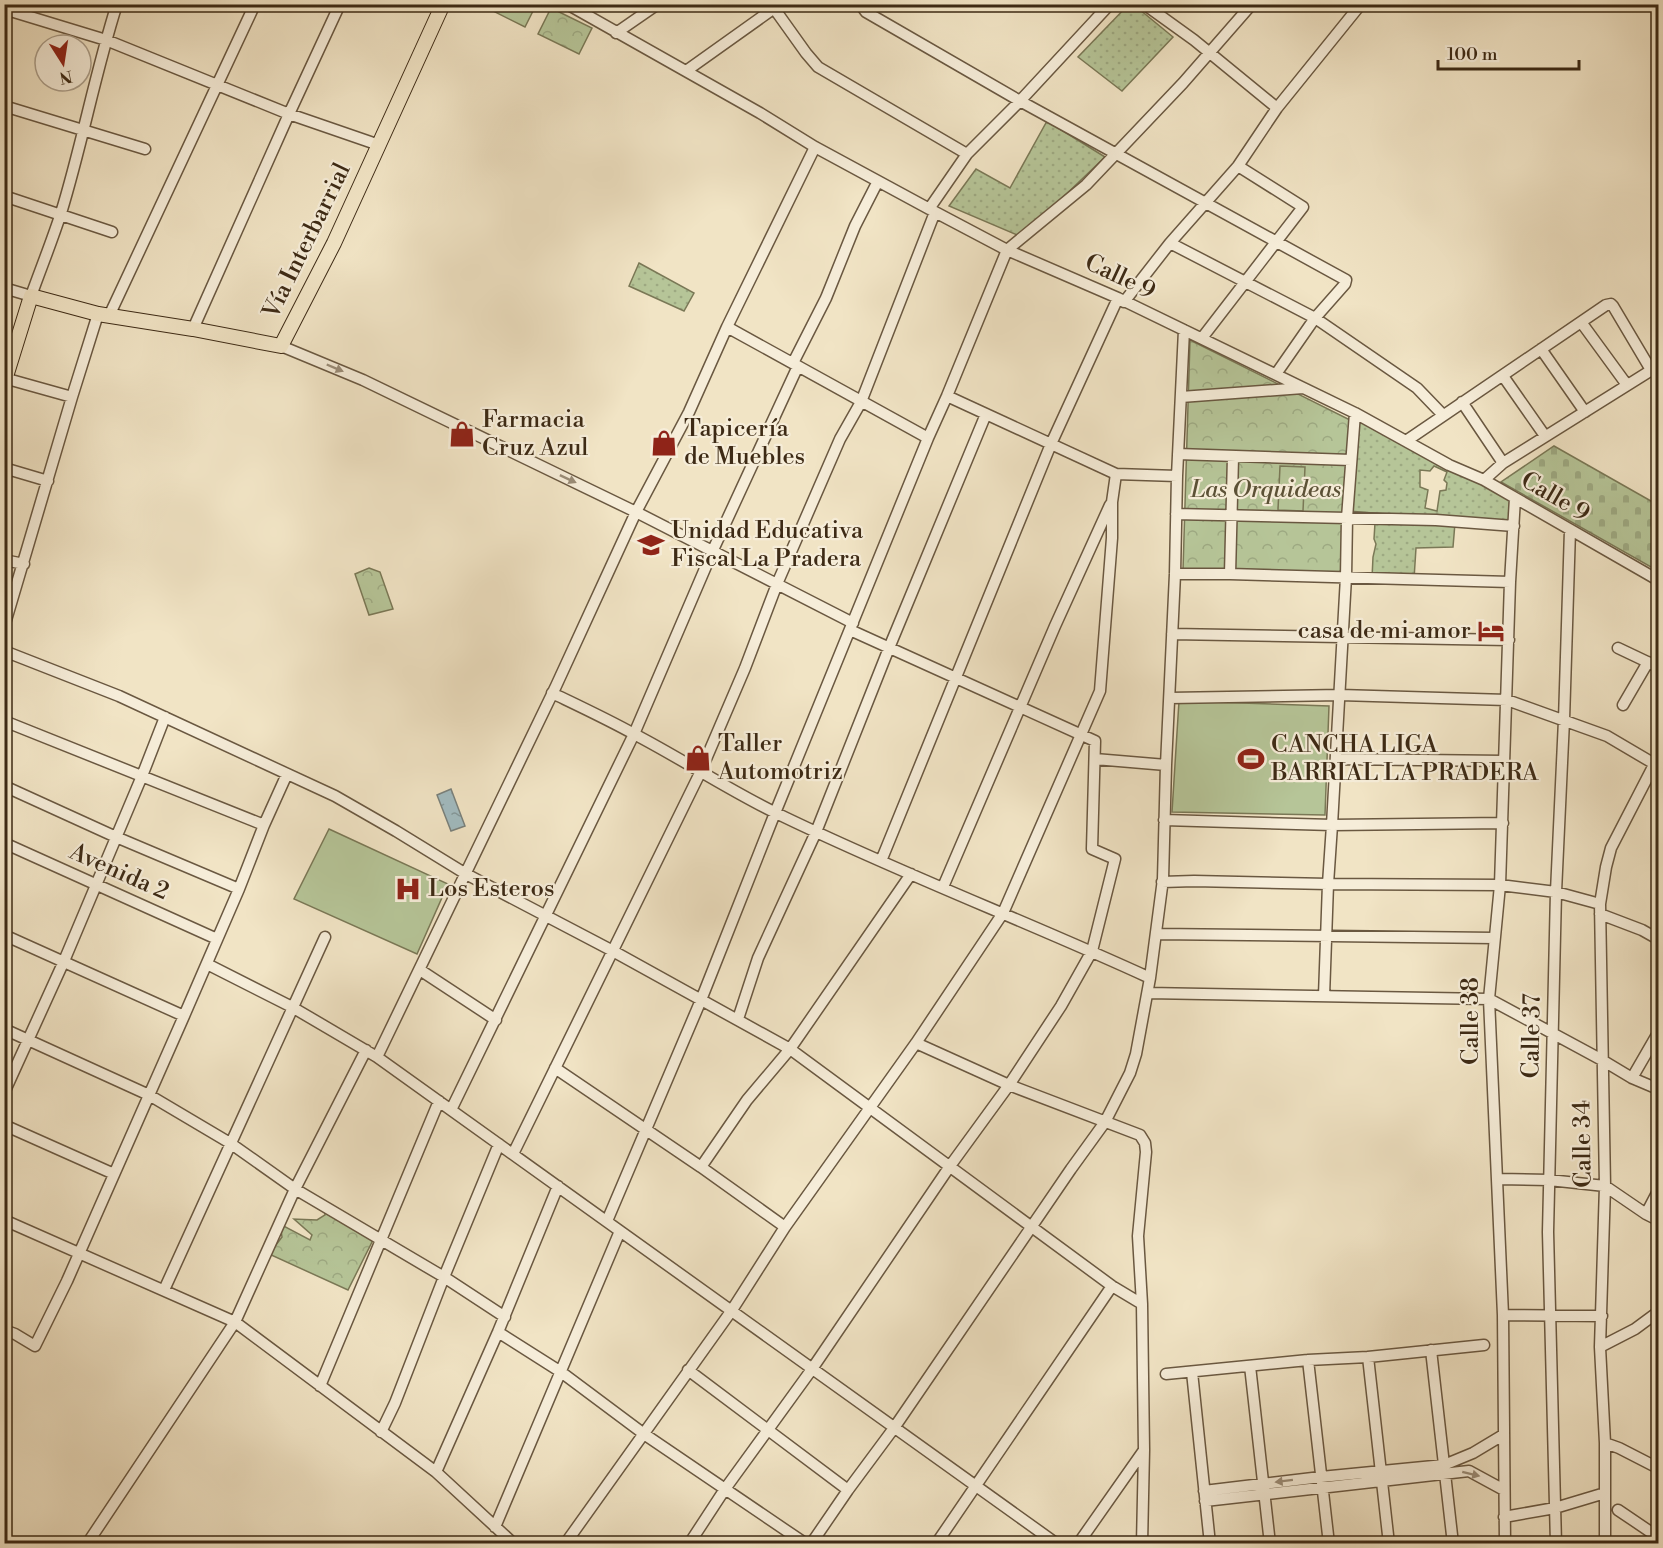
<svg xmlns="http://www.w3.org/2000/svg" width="1663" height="1548" font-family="'Libre Bodoni',serif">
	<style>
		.grass { fill: url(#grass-dots); stroke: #7a7856; stroke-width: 1.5; fill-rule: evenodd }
		.forest { fill: url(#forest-crowns); stroke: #7a7856; stroke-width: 1.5 }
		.cemetery { fill: url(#cemetery-stones); stroke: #7a7856; stroke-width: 1.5 }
		.garden { fill: #b6c598; stroke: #7a7856; stroke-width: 1.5 }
		.water { fill: url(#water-ripples); stroke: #79817c; stroke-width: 1.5 }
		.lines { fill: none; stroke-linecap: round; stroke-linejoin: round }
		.minor-casing { stroke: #6a5841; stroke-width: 13 }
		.major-casing { stroke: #3d2a15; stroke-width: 16 }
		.minor { stroke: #f6edd9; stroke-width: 10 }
		.major { stroke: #f1e4c5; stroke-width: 14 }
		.oneway { fill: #9a8c77 }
		.labels { text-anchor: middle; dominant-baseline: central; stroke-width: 4.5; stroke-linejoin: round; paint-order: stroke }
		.street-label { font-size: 24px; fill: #3d2a15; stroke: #f6edd9 }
		.poi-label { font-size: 24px; fill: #3d2a15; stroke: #f6edd9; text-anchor: start }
		.park-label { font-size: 24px; font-style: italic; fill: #5b5136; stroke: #f6edd9 }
	</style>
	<defs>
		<pattern id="grass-dots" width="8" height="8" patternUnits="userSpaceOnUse" patternTransform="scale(1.5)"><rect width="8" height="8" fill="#b6c598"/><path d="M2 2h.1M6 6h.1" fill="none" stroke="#9da982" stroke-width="1.8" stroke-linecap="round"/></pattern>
		<pattern id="forest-crowns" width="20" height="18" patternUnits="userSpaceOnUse" patternTransform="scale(1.5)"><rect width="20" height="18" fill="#b6c598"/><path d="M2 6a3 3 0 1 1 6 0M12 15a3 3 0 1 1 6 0" fill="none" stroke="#9da982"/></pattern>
		<pattern id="cemetery-stones" width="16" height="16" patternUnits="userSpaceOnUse" patternTransform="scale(1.5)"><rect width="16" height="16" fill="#b6c598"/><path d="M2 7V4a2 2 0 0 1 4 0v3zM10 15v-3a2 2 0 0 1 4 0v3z" fill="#9da982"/></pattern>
		<pattern id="water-ripples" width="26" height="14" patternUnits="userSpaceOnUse" patternTransform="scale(1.5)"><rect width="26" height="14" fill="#a1bbc0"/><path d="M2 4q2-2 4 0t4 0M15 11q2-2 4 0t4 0" fill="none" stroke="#84989b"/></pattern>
	</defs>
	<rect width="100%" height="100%" fill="#f1e4c5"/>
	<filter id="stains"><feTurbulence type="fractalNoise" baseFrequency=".00333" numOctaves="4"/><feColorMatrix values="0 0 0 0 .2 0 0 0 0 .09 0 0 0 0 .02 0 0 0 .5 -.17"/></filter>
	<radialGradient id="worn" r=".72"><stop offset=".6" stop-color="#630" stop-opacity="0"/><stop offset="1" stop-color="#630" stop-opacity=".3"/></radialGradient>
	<!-- grass -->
	<path class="grass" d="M 1129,4 L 1134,5 L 1173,37 L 1122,91 L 1078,57 Z
		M 1047,121 L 1105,157 L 1058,202 L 1017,235 L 949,206 L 976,169 L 1010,188 Z
		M 639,263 L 694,293 L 684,311 L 629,286 Z
		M 1355,418 L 1513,497 L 1514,522 L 1436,518 L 1348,511 ZM 1434,466 L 1447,472 L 1444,480 L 1447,483 L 1446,490 L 1440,491 L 1437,511 L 1425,508 L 1428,490 L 1420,487 L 1420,470 L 1430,471 Z
		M 1375,523 L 1455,523 L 1453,547 L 1416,548 L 1414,579 L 1372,578 L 1373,557 L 1376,544 L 1374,539 Z"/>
	<!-- forest -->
	<path class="forest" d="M 491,5 L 491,4 L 536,5 L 525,27 L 489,9 Z
		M 551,8 L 592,28 L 579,54 L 538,34 Z
		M 1190,340 L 1350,420 L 1343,573 L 1183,570 Z
		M 369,568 L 380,572 L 393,609 L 369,615 L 355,574 Z
		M 324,1209 L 374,1238 L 348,1290 L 269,1254 L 282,1237 L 280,1224 L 310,1240 L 312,1235 L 294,1219 L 317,1220 L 325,1215 Z"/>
	<!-- cemetery -->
	<path class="cemetery" d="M 1554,446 L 1658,505 L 1658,571 L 1501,482 Z"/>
	<!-- garden -->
	<path class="garden" d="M 1280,466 L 1305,467 L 1303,511 L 1278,510 Z
		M 1179,701 L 1329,706 L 1325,815 L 1172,812 Z
		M 329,829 L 448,884 L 417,954 L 294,899 Z"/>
	<!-- water -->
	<path class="water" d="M 451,789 L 465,826 L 451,831 L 437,795 Z"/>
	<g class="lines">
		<!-- minor casing -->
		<g class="minor-casing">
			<path id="minor" d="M 567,4 L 760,113 L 815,147 L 935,212 L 1007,250 L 1118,298 L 1355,413 L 1449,465 L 1484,480 L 1658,580
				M 771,4 L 806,53 L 818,67 L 967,154
				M 860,4 L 866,12 L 1020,101 L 1346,280 L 1345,284 L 1315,318 L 1276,374
				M 1144,4 L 1194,40 L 1277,108
				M 4,9 L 106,40 L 289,114 L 379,145
				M 616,33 L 658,4
				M 686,71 L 773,9
				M 4,106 L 145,149
				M 4,196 L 112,232
				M 929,209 L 967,154 L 1020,101 L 1110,4
				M 1170,243 L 1315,318 L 1417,388 L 1443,415
				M 4,288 L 31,296 C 41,268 52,241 61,213 C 82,145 95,73 117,4
				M 1124,302 L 1170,243 L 1238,166 L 1277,108 L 1361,4
				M 109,316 L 255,4
				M 1581,322 L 1627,385
				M 727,327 L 928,438
				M 193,329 L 289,114 L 340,4
				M 1202,338 L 1303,207 L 1238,166
				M 281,346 L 363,380 L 636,512 L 853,623
				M 1541,349 L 1585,412
				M 793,363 L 826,298 L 855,226 L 878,181
				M 1503,376 L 1545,436
				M 4,378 L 72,397
				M 947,396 L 1116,474 L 1177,476
				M 1181,397 L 1303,388
				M 1462,402 L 1503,463
				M 1355,413 L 1347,518 L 1346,577 L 1332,825 L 1503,823
				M 1406,441 L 1606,305 L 1611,304 L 1613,306 L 1651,370
				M 1178,454 L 1351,460
				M 4,468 L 48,481
				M 1484,480 L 1503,463 L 1658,366
				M 1176,514 L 1436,520 L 1514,526
				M 4,560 L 24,564
				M 1175,574 L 1230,574 L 1510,582
				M 1230,574 L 1233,457
				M 4,627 L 72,397 L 98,314
				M 1172,634 L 1509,640
				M 1618,648 L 1658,667
				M 4,651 L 119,696 L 335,796 L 396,831 L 466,874 L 611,950 L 790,1049 L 747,1100 L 701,1167
				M 552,693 C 579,706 607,719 634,734 C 682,759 727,789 776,813 C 899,873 1026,921 1150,978
				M 1170,698 L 1340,695 L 1507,700 L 1607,736 L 1658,766
				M 1623,705 L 1648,662
				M 4,721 L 264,825
				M 1095,759 L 1166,765
				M 1336,759 L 1504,761
				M 4,786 L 116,837 L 239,889
				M 4,843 L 217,939
				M 881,861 L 1051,444 L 1118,298
				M 911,874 L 790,1049 L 1112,1286 L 1142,1304 L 1144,1450 L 1142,1544
				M 1162,882 L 1194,881 L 1328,884 L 1332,825 L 1164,820
				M 943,887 L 1055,626 L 1110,505
				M 1600,914 L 1642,930 L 1658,939
				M 1156,934 L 1494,938
				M 4,935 L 184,1016
				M 207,964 L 292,1007 L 377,1057 L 1057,1544
				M 420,970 L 496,1020
				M 1148,993 L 1489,999 L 1602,1060 L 1632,1078 L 1658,1089
				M 1324,996 L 1328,884 L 1500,885 L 1556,892 L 1600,904
				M 738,1019 L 758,958 L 816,832 L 889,648 L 986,414
				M 4,1029 L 149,1095 L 230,1143 L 295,1189 L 444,1277 L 505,1317
				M 916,1043 L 1009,1085 L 1140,1135 L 1145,1143 L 1146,1152 L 1138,1236 L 1142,1304
				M 377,1057 L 556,686 L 636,512 L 689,412 L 727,327 L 815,147
				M 555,1068 L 701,1167 L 785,1227
				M 1632,1078 L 1658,1033
				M 4,1093 L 64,961 L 142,776 L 165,717
				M 451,1110 L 634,734 L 713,550 L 798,366
				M 4,1125 L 114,1174
				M 513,1154 L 700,773 L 745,668 L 777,584 L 840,439 L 861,402 L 935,212
				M 1498,1179 L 1549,1180 L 1605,1186 L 1646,1214 L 1658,1220
				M 1646,1214 L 1658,1191
				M 4,1220 L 235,1322 L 436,1472 L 514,1544
				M 607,1221 L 701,1000 L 775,813 L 928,438 L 947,396 L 1007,250 L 1086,185 L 1183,83 L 1252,4
				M 164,1290 L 325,937
				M 1503,1315 L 1602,1316
				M 4,1330 L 15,1334 L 35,1346 L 67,1281 L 184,1016 L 239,889 L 264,825 L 287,774
				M 498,1332 L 561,1372 L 644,1434 L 806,1544
				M 1600,1347 L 1635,1329 L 1658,1312
				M 1431,1350 L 1453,1544
				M 1368,1357 L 1389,1544
				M 1308,1360 L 1329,1544
				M 1250,1366 L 1270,1544
				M 688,1370 L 848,1490
				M 1192,1372 L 1210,1544
				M 1166,1374 L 1308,1360 L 1368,1357 L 1484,1345
				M 320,1386 L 439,1101
				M 381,1432 L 395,1403 L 444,1277 L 499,1144
				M 1605,1443 L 1619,1448 L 1658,1468
				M 436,1472 L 498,1332 L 558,1186
				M 1204,1491 L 1321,1477 L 1444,1465 L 1473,1453 L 1503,1435
				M 1205,1501 L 1469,1471 L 1504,1490
				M 1618,1510 L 1658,1537
				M 1504,1517 L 1555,1508 L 1605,1493
				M 495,1527 L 620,1231
				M 87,1544 L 235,1322 L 295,1189 L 366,1050
				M 565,1544 L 732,1310 L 785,1227 L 916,1043 L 1003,913 L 1100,691 L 1112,538 L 1112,502 L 1116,474
				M 689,1544 L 725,1489 L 812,1369 L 950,1166 L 1009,1085 L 1061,1006 L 1092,951 L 1115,859 L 1092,849 L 1095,741 L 850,630
				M 811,1544 L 848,1490 L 894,1428 L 1071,1169 L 1105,1122 L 1130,1073 L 1136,1054 L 1150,978 L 1163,879 L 1166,765 L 1175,574 L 1177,476 L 1184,330
				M 936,1544 L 1112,1286
				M 1078,1544 L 1144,1450
				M 1505,1544 L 1503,1315 L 1489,999 L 1500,885 L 1510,582 L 1515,498
				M 1556,1544 L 1548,1232 L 1556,892 L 1564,720 L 1570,530
				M 1605,1544 L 1605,1443 L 1600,1347 L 1605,1186 L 1600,904 L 1606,867 L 1611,848 L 1658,757"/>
		</g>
		<!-- major casing -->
		<g class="major-casing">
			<path id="major" d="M 4,383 L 31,296 L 98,314 L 193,329 L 281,346 L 334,243 L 443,4"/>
		</g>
		<!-- minor -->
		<use href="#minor" class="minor"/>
		<!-- major -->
		<use href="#major" class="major"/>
	</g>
	<!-- one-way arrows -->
	<defs><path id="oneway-solid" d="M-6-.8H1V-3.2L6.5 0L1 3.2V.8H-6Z" transform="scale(1.5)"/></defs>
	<g class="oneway">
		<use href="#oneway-solid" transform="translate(335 368) rotate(23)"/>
		<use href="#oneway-solid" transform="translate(568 479) rotate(25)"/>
		<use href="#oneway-solid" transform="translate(1471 1474) rotate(14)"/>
		<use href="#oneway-solid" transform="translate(1284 1481) rotate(173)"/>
	</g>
	<!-- icons -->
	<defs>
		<g id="shop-bare" transform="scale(2.07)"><path d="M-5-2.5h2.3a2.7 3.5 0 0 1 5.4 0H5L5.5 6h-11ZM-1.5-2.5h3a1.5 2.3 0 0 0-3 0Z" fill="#8f2418" stroke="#f6edd9" stroke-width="2.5" paint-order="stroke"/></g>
		<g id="school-bare" transform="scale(2.07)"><path d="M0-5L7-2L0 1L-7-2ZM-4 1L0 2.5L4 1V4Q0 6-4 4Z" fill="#8f2418" stroke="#f6edd9" stroke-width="2.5" paint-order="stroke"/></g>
		<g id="hotel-bare" transform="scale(2.07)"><path d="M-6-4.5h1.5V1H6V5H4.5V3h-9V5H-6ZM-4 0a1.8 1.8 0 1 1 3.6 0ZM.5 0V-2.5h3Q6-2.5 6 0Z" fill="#8f2418" stroke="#f6edd9" stroke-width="2.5" paint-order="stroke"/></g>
		<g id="stadium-bare" transform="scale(2.07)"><path d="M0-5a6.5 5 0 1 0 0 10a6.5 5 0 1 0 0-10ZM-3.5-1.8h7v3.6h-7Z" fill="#8f2418" stroke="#f6edd9" stroke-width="2.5" paint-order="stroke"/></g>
		<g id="hospital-bare" transform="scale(2.07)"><path d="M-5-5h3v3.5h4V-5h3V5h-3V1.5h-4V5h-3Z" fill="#8f2418" stroke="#f6edd9" stroke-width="2.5" paint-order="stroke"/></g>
	</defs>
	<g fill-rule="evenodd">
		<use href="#shop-bare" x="462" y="434"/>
		<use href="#shop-bare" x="664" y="443"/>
		<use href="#school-bare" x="651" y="545"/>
		<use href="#hotel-bare" x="1491" y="631"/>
		<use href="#shop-bare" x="698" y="758"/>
		<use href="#stadium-bare" x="1251" y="759"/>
		<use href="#hospital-bare" x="408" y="889"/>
	</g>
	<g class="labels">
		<!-- street labels -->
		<g class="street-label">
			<text transform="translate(307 241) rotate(-64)">Vía Interbarrial</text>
			<text transform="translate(1120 277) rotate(25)">Calle 9</text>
			<text transform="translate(1555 497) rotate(30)">Calle 9</text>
			<text transform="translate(119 872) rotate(24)">Avenida 2</text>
			<text transform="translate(1471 1021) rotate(-90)">Calle 38</text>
			<text transform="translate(1532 1036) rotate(-89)">Calle 37</text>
			<text transform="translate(1583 1144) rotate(-91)">Calle 34</text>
		</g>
		<!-- poi labels -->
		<g class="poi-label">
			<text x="482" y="420">Farmacia<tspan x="482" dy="28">Cruz Azul</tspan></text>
			<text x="684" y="429">Tapicería<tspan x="684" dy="28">de Muebles</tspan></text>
			<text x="671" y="531">Unidad Educativa<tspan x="671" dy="28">Fiscal La Pradera</tspan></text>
			<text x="1471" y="631" text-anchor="end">casa de mi amor</text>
			<text x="718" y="744">Taller<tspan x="718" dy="28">Automotriz</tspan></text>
			<text x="1271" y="745">CANCHA LIGA<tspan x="1271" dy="28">BARRIAL LA PRADERA</tspan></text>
			<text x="428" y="889">Los Esteros</text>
		</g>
		<!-- park labels -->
		<g class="park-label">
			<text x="1266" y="490">Las Orquideas</text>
		</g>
	</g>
	<!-- margin -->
	<rect width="1663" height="1548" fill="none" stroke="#f1e4c5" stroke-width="24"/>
	<rect x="6" y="6" width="1651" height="1536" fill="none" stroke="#3d2a15" stroke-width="3"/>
	<rect x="12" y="12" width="1639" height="1524" fill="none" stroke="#3d2a15" stroke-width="1.5"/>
	<!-- north arrow -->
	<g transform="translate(63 63) rotate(168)"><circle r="28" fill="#f6edd9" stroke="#ac9f8b" stroke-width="1.5"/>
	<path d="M0-4.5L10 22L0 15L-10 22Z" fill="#8f2418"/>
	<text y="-9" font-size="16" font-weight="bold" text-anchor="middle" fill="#3d2a15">N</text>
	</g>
	<!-- scale -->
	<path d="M1438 60v9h141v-9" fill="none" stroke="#3d2a15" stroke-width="3"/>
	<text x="1447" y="60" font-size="18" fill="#3d2a15" stroke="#f6edd9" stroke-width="4.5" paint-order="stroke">100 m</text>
	<rect width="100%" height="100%" filter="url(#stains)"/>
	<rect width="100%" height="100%" fill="url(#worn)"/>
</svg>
